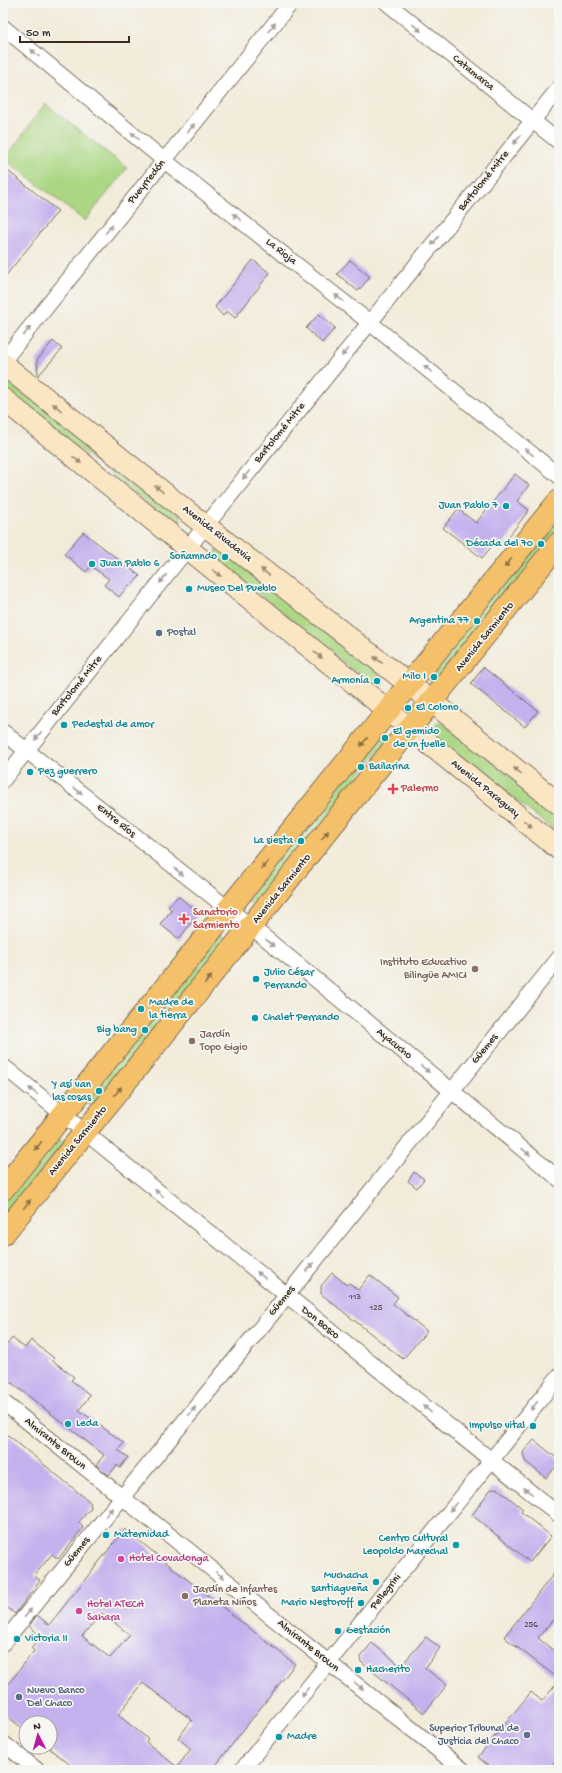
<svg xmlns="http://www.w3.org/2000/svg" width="562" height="1773" font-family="'Gochi Hand',sans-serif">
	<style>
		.green { fill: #abd783; stroke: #738050 }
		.building { fill: #c4b1ee; fill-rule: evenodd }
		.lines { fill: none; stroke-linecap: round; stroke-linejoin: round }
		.minor-casing { stroke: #7b6e5f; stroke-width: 17 }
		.secondary-casing { stroke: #7b6e5f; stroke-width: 23 }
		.primary-casing { stroke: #7b6e5f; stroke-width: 24 }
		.minor { stroke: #fff; stroke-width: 15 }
		.secondary { stroke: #fbe6c4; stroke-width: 21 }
		.primary { stroke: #f4c16b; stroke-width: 22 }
		.oneway { fill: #a79f9a }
		.oneway2 { fill: #9b8871 }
		.oneway3 { fill: #8e6e41 }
		.culture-dot { fill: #0f9aa8; stroke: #f6f6f2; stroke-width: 1.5 }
		.service-dot { fill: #5c6f8a; stroke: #f6f6f2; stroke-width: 1.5 }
		.health-dot { fill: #e0444e; stroke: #f6f6f2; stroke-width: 1.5 }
		.education-dot { fill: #8d6e63; stroke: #f6f6f2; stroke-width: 1.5 }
		.hotel-dot { fill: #d1479c; stroke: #f6f6f2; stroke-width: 1.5 }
		.labels { text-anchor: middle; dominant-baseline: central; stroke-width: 3.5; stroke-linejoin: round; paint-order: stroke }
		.number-label { font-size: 9px; fill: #5d4c52 }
		.street-label { font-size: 11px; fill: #3b2a1e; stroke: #f6f6f2 }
		.culture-label { font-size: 11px; fill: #0d838f; stroke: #f6f6f2; text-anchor: start }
		.service-label { font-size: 11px; fill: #4e5e75; stroke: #f6f6f2; text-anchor: start }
		.health-label { font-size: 11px; fill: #be3a42; stroke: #f6f6f2; text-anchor: start }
		.education-label { font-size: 11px; fill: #785e54; stroke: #f6f6f2; text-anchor: start }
		.hotel-label { font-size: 11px; fill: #b23c85; stroke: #f6f6f2; text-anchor: start }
	</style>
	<rect width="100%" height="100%" fill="#f6f6f2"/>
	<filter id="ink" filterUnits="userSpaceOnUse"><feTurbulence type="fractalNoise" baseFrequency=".025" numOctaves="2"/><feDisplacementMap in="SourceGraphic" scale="8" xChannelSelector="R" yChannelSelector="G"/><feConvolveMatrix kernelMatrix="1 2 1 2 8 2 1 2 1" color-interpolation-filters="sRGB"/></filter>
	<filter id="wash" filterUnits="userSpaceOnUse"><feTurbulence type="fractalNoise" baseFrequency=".012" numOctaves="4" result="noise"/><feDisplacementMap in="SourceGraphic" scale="16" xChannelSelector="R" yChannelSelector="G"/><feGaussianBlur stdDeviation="0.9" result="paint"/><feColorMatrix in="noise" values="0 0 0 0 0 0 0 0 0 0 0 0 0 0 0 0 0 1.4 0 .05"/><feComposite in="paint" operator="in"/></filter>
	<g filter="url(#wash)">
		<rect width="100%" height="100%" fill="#f2ebd9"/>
		<!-- green -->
		<path class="green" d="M 45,104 L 127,168 L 85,221 L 5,159 Z
			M 12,383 L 180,515 L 181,520 L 176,526 L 9,393 L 8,388 Z
			M 559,511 L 559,534 L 433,684 L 427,679 L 427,674 Z
			M 219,548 L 223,548 L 382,677 L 383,683 L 379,688 L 375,688 L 215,558 L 213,555 Z
			M 441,722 L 559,814 L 559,834 L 431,734 C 431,729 435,723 441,722 Z
			M 385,730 L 391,735 L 256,908 L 244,899 Z
			M 219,934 L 227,939 L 93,1106 L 87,1103 L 86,1097 Z
			M 60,1138 L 64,1142 L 3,1225 L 3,1198 L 51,1139 Z"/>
		<g id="blocks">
			<!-- building -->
			<path class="building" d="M 3,167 L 58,211 L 3,279 Z
				M 253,260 L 270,273 L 235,318 L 227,311 L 223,316 L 215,307 Z
				M 350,260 L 370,277 L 358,291 L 337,274 Z
				M 319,314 L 335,328 L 322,343 L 306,328 Z
				M 53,341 L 62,349 L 38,376 L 37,360 Z
				M 515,474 L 529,485 L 517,501 L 529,510 L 503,544 L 497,540 L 482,558 L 443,528 L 458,509 L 476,523 Z
				M 83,532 L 140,576 L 131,586 L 129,585 L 119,597 L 104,585 L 109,579 L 91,566 L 86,572 L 64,554 Z
				M 483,667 L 538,711 L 525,727 L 471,684 Z
				M 178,896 L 199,913 L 179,939 L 160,924 L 172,910 L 168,907 Z
				M 414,1172 L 424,1179 L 417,1188 L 408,1181 Z
				M 332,1273 L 347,1285 L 349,1283 L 358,1290 L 370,1275 L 398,1297 L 393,1304 L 427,1331 L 403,1359 L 321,1294 L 321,1286 Z
				M 12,1338 L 25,1348 L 31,1340 L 54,1358 L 52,1360 L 74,1377 L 71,1380 L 90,1395 L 79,1410 L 124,1443 L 118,1450 L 128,1457 L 120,1468 L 117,1465 L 109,1475 L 103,1471 L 96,1465 L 104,1455 L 3,1376 L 3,1350 Z
				M 3,1431 L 90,1502 L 91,1508 L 79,1522 L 83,1528 L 58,1559 L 52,1554 L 34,1576 L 40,1580 L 15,1614 L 3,1604 Z
				M 534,1440 L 559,1460 L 559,1463 L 546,1478 L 525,1461 L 523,1452 Z
				M 497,1488 L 523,1509 L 521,1512 L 551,1536 L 530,1562 L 472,1515 L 491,1489 Z
				M 125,1529 L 179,1573 L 295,1664 L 212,1770 L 77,1770 L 50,1749 L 50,1723 L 26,1723 L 26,1731 L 3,1713 L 3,1691 L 34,1651 L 31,1648 L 40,1636 L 29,1626 L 37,1615 L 49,1625 ZM 102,1613 L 130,1635 L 110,1658 L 82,1636 ZM 143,1683 L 192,1720 L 178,1738 L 191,1749 L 177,1767 L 146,1742 L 148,1739 L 118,1715 Z
				M 559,1567 L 559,1612 L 538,1638 L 559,1655 L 559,1679 L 504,1637 Z
				M 426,1637 L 440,1648 L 425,1668 L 447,1685 L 424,1713 L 361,1662 L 360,1657 L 372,1643 L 401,1666 Z
				M 559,1681 L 559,1756 L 548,1770 L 494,1770 L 478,1757 L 531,1692 L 542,1701 Z"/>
		</g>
	</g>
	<g filter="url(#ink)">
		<use href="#blocks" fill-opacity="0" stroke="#7b6e5f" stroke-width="1"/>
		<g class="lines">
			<!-- minor casing -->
			<g class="minor-casing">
				<path id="minor" d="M 387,3 L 559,142
					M 3,27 L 165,161 L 369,322 L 559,476
					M 3,361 L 291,3
					M 3,732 L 264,937 L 559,1179
					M 3,780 L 187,549 L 559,88
					M 3,1066 L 559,1515
					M 3,1402 L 463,1770
					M 3,1643 L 271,1315 L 559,958
					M 3,1743 L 37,1770
					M 242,1770 L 559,1376"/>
			</g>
			<!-- secondary casing -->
			<g class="secondary-casing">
				<path id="secondary" d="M 3,364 L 189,513 L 432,702 L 559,804
					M 3,399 C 188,550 374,698 559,849"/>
			</g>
			<!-- primary casing -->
			<g class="primary-casing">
				<path id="primary" d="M 3,1189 L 420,671 L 559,501
					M 3,1234 L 559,543"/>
			</g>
			<!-- minor -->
			<use href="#minor" class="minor"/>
			<!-- secondary -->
			<use href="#secondary" class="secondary"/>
			<!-- primary -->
			<use href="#primary" class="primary"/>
		</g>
		<!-- one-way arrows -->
		<defs><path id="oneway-solid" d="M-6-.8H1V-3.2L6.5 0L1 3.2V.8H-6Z"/></defs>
		<g class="oneway">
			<use href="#oneway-solid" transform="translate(272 27) rotate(-51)"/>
			<use href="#oneway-solid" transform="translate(417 28) rotate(39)"/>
			<use href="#oneway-solid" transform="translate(35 53) rotate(-140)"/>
			<use href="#oneway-solid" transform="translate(191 128) rotate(-51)"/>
			<use href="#oneway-solid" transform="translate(135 136) rotate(-140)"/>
			<use href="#oneway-solid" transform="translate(517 140) rotate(129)"/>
			<use href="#oneway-solid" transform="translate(237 217) rotate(-142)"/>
			<use href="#oneway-solid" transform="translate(109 229) rotate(-51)"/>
			<use href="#oneway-solid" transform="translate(435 241) rotate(129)"/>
			<use href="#oneway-solid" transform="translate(339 298) rotate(-142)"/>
			<use href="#oneway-solid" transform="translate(27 331) rotate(-51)"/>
			<use href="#oneway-solid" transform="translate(345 352) rotate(129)"/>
			<use href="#oneway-solid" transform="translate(428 369) rotate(-141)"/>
			<use href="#oneway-solid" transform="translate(529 452) rotate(-141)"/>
			<use href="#oneway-solid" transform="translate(246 475) rotate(129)"/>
			<use href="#oneway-solid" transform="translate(163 579) rotate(129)"/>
			<use href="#oneway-solid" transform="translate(38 736) rotate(128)"/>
			<use href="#oneway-solid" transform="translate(78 791) rotate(39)"/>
			<use href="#oneway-solid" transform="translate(179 872) rotate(39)"/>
			<use href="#oneway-solid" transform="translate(270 943) rotate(39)"/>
			<use href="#oneway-solid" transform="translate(425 1069) rotate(39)"/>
			<use href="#oneway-solid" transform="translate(33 1091) rotate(-141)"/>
			<use href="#oneway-solid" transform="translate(526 1152) rotate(39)"/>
			<use href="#oneway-solid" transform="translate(159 1193) rotate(-141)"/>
			<use href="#oneway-solid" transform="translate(310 1267) rotate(-51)"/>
			<use href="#oneway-solid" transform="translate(261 1275) rotate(-141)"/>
			<use href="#oneway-solid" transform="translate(534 1406) rotate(129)"/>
			<use href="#oneway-solid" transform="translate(427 1409) rotate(-141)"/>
			<use href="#oneway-solid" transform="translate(192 1411) rotate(-51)"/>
			<use href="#oneway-solid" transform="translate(528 1491) rotate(-142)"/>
			<use href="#oneway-solid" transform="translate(453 1507) rotate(129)"/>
			<use href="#oneway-solid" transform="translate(109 1512) rotate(-49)"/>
			<use href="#oneway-solid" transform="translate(220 1575) rotate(38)"/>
			<use href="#oneway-solid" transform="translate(28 1613) rotate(-51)"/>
			<use href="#oneway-solid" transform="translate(359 1686) rotate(39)"/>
			<use href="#oneway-solid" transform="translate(305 1692) rotate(129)"/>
		</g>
		<g class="oneway2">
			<use href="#oneway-solid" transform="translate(57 407) rotate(-141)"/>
			<use href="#oneway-solid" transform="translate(77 460) rotate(39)"/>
			<use href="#oneway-solid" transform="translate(159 489) rotate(-141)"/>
			<use href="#oneway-solid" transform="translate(265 572) rotate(-142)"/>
			<use href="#oneway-solid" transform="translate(217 573) rotate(39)"/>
			<use href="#oneway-solid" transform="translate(318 655) rotate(39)"/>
			<use href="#oneway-solid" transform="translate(378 660) rotate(-142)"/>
			<use href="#oneway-solid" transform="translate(518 771) rotate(-141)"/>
			<use href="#oneway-solid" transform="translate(528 824) rotate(39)"/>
		</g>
		<g class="oneway3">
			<use href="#oneway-solid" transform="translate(508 563) rotate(129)"/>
			<use href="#oneway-solid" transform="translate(364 742) rotate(129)"/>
			<use href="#oneway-solid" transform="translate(325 835) rotate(-51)"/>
			<use href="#oneway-solid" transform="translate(265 865) rotate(129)"/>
			<use href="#oneway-solid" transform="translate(208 980) rotate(-51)"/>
			<use href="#oneway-solid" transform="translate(118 1091) rotate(-51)"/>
			<use href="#oneway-solid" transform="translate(38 1146) rotate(129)"/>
			<use href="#oneway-solid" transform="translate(27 1204) rotate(-51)"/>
		</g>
	</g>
	<!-- markers -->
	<g class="culture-dot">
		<circle cx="506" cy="506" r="4"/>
		<circle cx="541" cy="544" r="4"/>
		<circle cx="225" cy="557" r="4"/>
		<circle cx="92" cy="564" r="4"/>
		<circle cx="189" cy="589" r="4"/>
		<circle cx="477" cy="621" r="4"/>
		<circle cx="434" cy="677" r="4"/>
		<circle cx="377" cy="681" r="4"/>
		<circle cx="408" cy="708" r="4"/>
		<circle cx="64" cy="725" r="4"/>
		<circle cx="385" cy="738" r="4"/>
		<circle cx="361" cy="767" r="4"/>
		<circle cx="30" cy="772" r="4"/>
		<circle cx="301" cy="841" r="4"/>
		<circle cx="256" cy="979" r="4"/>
		<circle cx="141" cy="1009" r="4"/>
		<circle cx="255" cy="1018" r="4"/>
		<circle cx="145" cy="1030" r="4"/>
		<circle cx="99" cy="1091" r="4"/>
		<circle cx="68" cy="1424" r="4"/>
		<circle cx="533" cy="1426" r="4"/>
		<circle cx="106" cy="1535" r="4"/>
		<circle cx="456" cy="1545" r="4"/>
		<circle cx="376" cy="1582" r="4"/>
		<circle cx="361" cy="1603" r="4"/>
		<circle cx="338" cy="1631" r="4"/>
		<circle cx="17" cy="1639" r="4"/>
		<circle cx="358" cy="1670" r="4"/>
		<circle cx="279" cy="1737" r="4"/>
	</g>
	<g class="service-dot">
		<circle cx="159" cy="633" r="4"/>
		<circle cx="19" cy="1697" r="4"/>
		<circle cx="527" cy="1735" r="4"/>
	</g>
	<g class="health-dot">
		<path d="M391 783h4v4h4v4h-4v4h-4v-4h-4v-4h4z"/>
		<path d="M182 913h4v4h4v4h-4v4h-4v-4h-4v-4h4z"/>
	</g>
	<g class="education-dot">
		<circle cx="475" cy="969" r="4"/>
		<circle cx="192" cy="1041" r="4"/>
		<circle cx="185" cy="1596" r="4"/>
	</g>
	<g class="hotel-dot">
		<circle cx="121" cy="1559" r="4"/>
		<circle cx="79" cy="1611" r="4"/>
	</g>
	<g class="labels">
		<!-- number labels -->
		<g class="number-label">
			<text x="355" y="1297">113</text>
			<text x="376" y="1308">125</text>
			<text x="531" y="1625">256</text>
		</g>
		<!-- street labels -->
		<g class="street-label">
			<text transform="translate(473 73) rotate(39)">Catamarca</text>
			<text transform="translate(484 181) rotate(-51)">Bartolomé Mitre</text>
			<text transform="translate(147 182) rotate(-51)">Pueyrredón</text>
			<text transform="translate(281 252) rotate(38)">La Rioja</text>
			<text transform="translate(280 433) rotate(-51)">Bartolomé Mitre</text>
			<text transform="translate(217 534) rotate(38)">Avenida Rivadavia</text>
			<text transform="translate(485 637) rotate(-51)">Avenida Sarmiento</text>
			<text transform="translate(77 686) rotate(-51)">Bartolomé Mitre</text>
			<text transform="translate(485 789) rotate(39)">Avenida Paraguay</text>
			<text transform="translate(116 821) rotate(39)">Entre Ríos</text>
			<text transform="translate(282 889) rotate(-51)">Avenida Sarmiento</text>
			<text transform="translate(394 1044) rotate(39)">Ayacucho</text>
			<text transform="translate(485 1049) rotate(-51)">Güemes</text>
			<text transform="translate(78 1141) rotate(-51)">Avenida Sarmiento</text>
			<text transform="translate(282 1301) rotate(-51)">Güemes</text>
			<text transform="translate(320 1323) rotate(39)">Don Bosco</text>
			<text transform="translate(55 1444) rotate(39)">Almirante Brown</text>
			<text transform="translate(77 1552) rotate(-51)">Güemes</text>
			<text transform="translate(386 1592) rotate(-51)">Pellegrini</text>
			<text transform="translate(308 1646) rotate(39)">Almirante Brown</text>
		</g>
		<!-- culture labels -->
		<g class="culture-label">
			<text x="498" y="506" text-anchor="end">Juan Pablo 7</text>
			<text x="533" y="544" text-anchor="end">Década del 70</text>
			<text x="217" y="557" text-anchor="end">Soñamndo</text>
			<text x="100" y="564">Juan Pablo 6</text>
			<text x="197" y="589">Museo Del Pueblo</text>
			<text x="469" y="621" text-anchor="end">Argentina 77</text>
			<text x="426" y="677" text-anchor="end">Milo I</text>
			<text x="369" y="681" text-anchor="end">Armonía</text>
			<text x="416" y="708">El Colono</text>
			<text x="72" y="725">Pedestal de amor</text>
			<text x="393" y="732">El gemido<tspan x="393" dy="13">de un fuelle</tspan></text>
			<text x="369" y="767">Bailarina</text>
			<text x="38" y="772">Pez guerrero</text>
			<text x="293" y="841" text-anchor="end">La siesta</text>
			<text x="264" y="973">Julio César<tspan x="264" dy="13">Perrando</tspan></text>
			<text x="149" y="1003">Madre de<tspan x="149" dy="13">la tierra</tspan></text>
			<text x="263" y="1018">Chalet Perrando</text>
			<text x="137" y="1030" text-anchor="end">Big bang</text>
			<text x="91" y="1085" text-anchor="end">Y así van<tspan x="91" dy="13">las cosas</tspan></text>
			<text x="76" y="1424">Leda</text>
			<text x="525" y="1426" text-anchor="end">Impulso vital</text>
			<text x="114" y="1535">Maternidad</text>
			<text x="448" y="1539" text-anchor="end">Centro Cultural<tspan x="448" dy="13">Leopoldo Marechal</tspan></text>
			<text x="368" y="1576" text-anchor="end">Muchacha<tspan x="368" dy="13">santiagueña</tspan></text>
			<text x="353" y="1603" text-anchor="end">Mario Nestoroff</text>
			<text x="346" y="1631">Gestación</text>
			<text x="25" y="1639">Victoria II</text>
			<text x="366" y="1670">Hacherito</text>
			<text x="287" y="1737">Madre</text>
		</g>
		<!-- service labels -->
		<g class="service-label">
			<text x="167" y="633">Postal</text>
			<text x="27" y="1691">Nuevo Banco<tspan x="27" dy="13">Del Chaco</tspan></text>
			<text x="519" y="1729" text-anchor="end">Superior Tribunal de<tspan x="519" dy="13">Justicia del Chaco</tspan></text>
		</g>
		<!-- health labels -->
		<g class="health-label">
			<text x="401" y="789">Palermo</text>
			<text x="193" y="913">Sanatorio<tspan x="193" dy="13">Sarmiento</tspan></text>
		</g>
		<!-- education labels -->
		<g class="education-label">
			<text x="467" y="963" text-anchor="end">Instituto Educativo<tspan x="467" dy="13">Bilingüe AMICI</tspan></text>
			<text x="200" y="1035">Jardín<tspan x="200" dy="13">Topo Gigio</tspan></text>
			<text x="193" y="1590">Jardín de Infantes<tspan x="193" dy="13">Planeta Niños</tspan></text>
		</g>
		<!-- hotel labels -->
		<g class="hotel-label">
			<text x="129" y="1559">Hotel Covadonga</text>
			<text x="87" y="1605">Hotel ATECH<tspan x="87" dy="13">Sahara</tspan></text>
		</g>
	</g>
	<!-- margin -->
	<rect width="562" height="1773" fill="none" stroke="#f6f6f2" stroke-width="16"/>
	<!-- north arrow -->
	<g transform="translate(38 1735) rotate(354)"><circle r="19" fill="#f6f6f2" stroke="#aba49d"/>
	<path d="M0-3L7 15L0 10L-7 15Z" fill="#b5179e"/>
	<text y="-6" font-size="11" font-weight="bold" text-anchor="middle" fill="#3b2a1e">N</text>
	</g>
	<!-- scale -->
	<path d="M20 36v6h109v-6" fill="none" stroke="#3b2a1e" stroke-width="2"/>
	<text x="26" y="36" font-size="12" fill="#3b2a1e" stroke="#f6f6f2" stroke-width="3" paint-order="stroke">50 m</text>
</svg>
